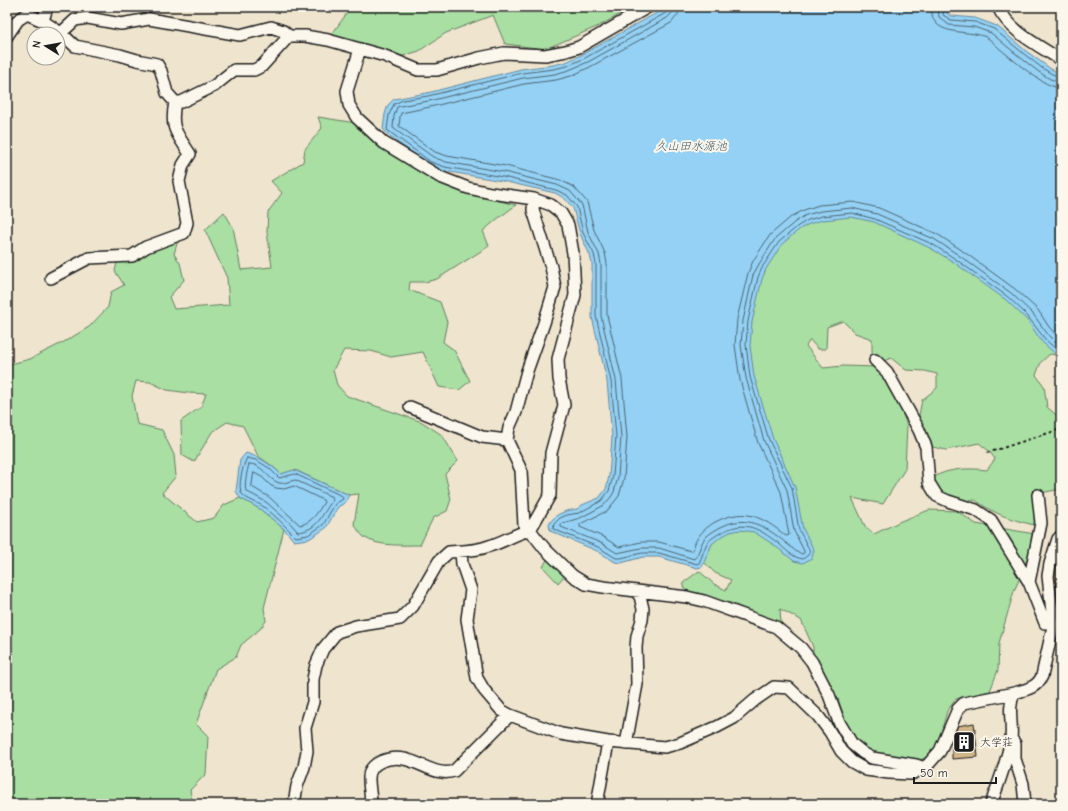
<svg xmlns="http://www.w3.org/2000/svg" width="1068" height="811" font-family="'Comic Neue','Klee One',sans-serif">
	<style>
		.green { fill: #a9dfa3; stroke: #627e60 }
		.water { fill: #94d1f4; stroke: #64899e }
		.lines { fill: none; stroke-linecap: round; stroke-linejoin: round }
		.shore { stroke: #4c6472; stroke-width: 1 }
		.building { fill: #d2b687; stroke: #1c1c1c }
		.minor-casing { stroke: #1c1c1c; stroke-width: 14 }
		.path { stroke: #1c1c1c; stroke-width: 2; stroke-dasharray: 3 3; stroke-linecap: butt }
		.minor { stroke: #fbf7ec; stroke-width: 11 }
		.labels { text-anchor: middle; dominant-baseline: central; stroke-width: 4; stroke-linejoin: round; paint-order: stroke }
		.poi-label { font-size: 11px; fill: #1c1c1c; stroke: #fbf7ec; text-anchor: start }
		.water-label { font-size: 12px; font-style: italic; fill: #465b68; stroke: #fbf7ec }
	</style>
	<rect width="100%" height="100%" fill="#efe4ce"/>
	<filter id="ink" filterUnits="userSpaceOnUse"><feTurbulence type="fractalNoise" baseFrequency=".025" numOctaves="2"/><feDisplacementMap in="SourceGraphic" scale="8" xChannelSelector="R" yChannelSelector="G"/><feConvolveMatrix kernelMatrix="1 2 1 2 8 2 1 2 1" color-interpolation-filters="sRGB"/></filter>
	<g filter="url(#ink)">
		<!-- green -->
		<path class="green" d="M 344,7 L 633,7 L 599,26 L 545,49 L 505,44 L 493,15 L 446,33 L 419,51 L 403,56 L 381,52 L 330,37 L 347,13 Z
			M 318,117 L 356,123 L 437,182 L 471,194 L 516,205 L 496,220 L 483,231 L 489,246 L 437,279 L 425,282 L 410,282 L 409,290 L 440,302 L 447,322 L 443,342 L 454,350 L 470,381 L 459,390 L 439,387 L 423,352 L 391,357 L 371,351 L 344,350 L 333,370 L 337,385 L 347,396 L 422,422 L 442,435 L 458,461 L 445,474 L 451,499 L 447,511 L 433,518 L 420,545 C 404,545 377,547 364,537 C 360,534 357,528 354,524 L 359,494 L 349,495 L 295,470 L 281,474 L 271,465 L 258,456 L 243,426 L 227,422 L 212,432 L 194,462 L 182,455 L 181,421 L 201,407 L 206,394 L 189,393 L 167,390 L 150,382 L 136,381 L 132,396 L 137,424 L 162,430 L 174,455 L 176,476 L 162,493 L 197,522 L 214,518 L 224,505 L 240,498 L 260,509 L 284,529 L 264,608 L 266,621 L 260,629 L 241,645 L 236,657 L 216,669 L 196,724 L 208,736 L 206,774 L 190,790 L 193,804 L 7,804 L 7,365 L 30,359 L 64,342 L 89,327 L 108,307 L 111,292 L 124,285 L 115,271 L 117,263 L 178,240 L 174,254 L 180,263 L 184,280 L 169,297 L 174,309 L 229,305 L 227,278 L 205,230 L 224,212 L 233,227 L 241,270 L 272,267 L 267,232 L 268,212 L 282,193 L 271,181 L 303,162 L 305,149 L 322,128 Z
			M 801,214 L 889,215 L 1003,293 L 1061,356 L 1050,354 L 1041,362 L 1036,375 L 1044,386 L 1047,407 L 1061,419 L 1061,489 L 1036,494 L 1034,525 C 1010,519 996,515 975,500 L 948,503 L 933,490 L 934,477 C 949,468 969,468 987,470 L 995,459 L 989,451 L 979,443 L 946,450 L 928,446 L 919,415 L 922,400 L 937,388 L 937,374 L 925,371 L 906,370 L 891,358 L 884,361 L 872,353 L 872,339 L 855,333 L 843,321 L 827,327 L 826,349 L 818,349 L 810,340 L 806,346 L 823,368 L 843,366 L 877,367 L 898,400 L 907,426 L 905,469 L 883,504 L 852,498 L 865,526 L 874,534 L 901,521 L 929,510 L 957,511 L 976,524 L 1035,534 L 1030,555 L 1014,591 L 999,643 L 998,670 L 990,691 L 956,699 L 947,711 L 938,744 L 931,756 L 916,761 L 862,756 L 849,730 L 838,699 L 813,657 L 813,647 L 801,620 L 780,609 L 781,625 L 731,603 L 686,592 L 683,583 L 699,571 L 714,584 L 726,590 L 731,580 L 715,573 L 703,561 L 697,564 L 769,465 L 741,316 L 767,259 Z
			M 549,556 L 566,574 L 558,583 L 543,567 Z"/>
		<!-- water -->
		<path class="water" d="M 666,7 L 948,7 L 947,13 L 952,16 L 975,18 L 997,26 L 1026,51 L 1051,69 L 1061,74 L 1061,359 L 1042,342 L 1027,320 L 1006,300 L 952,261 L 930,248 L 874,222 L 851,217 L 823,220 L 809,224 L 800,229 L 782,244 L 766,269 L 762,279 L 752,322 L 750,346 L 754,376 L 773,439 L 795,487 L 803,529 L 814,550 L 812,558 L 803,563 L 794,561 L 774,545 L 754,532 L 740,530 L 730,532 L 719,538 L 712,544 L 702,567 L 697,568 L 659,557 L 643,557 L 621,563 L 615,562 L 597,551 L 550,531 L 549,525 L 551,521 L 557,515 L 566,511 L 577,509 L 582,505 L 599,498 L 606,489 L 609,476 L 612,437 L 607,381 L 592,317 L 592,264 L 590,255 L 580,234 L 573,208 L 564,198 L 555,193 L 502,181 L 444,171 L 429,165 L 390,137 L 383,129 L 385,114 L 388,105 L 394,99 L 427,93 L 521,69 L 553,65 L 566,62 L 583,54 L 662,10 Z
			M 246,453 C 260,457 270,464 281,474 L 294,470 L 349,495 L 346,502 L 338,507 L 326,528 L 309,539 L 294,541 L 284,529 L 260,509 L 240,498 L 236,491 L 240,460 Z"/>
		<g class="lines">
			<!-- shore -->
			<path class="shore" d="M 668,7 L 668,11 L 664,14 L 585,58 L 567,66 L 554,69 L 522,73 L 428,96 L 403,100 L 394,104 L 389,115 L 387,130 L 431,162 L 445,167 L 503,177 L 556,190 L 567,195 L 577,207 L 583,233 L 594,254 L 596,264 L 596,316 L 611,381 L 616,436 L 613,476 L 609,491 L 601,501 L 579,513 L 567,515 L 560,518 L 554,524 L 553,529 L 598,547 L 616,558 L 621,558 L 642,553 L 659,553 L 697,564 L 699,563 C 702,557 704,549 707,543 C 711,538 717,535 722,532 C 745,520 758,528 778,543 C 785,549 793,558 803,559 L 808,555 L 810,551 L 799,530 L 792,488 L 769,440 L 750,377 L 746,345 L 748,321 L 758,277 L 763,266 L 779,242 L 798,226 L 808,220 L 822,216 L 852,213 L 875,219 L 932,244 L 954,258 L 1008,297 L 1025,313 L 1045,339 L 1061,354
				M 673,7 L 672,13 L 667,18 L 588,62 L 569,70 L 555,74 L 523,78 L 429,101 L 405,105 L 397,107 L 394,116 L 393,128 L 433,157 L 446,162 L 504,172 L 557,185 L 570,191 L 582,205 L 588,232 L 599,254 L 601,264 L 601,316 L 616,380 L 621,437 L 618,477 L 614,492 L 611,497 L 604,505 L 597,509 L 580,518 L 563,523 L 561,524 L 561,527 L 601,543 L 617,553 L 641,548 L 659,548 L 694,559 C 700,553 700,543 706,537 C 711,532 717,529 723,526 C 753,511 777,536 798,553 L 802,554 L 804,553 L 804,551 L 794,531 L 787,490 L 764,441 L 746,378 L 741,345 L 743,321 L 753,275 L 759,264 L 775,239 L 795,222 L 806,215 L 821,211 L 852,208 L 877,214 L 934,239 L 957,254 L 1011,293 L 1033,314 L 1049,336 L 1061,348
				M 679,7 L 678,15 L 671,23 L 590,67 L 571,76 L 556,80 L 524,84 L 430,107 L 401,113 L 400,117 L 399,126 L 435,152 L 447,156 L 506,166 L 560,180 L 574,187 L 587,202 L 594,230 L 605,253 L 607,264 L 607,315 L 622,379 L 627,437 L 624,478 L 619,496 L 607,511 L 580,524 L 580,527 L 603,537 L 619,547 L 641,542 L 659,542 L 691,551 L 693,550 C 694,546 695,542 697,539 C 706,523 731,512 748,515 C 762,517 775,527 786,536 L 789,535 L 781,492 L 758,443 L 740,380 L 735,345 L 737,319 L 748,273 L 753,261 L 770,235 L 791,217 L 804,210 L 819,205 L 853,202 L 879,208 L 937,234 L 960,249 L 1015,289 L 1038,310 L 1049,327 L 1061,340
				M 932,7 C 928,38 968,29 986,37 C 991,40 996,45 1000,49 C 1014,60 1044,88 1061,88
				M 938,7 L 939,17 L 949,25 L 974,27 L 991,33 L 1021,58 L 1039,72 L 1050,79 L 1061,82
				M 944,7 L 943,15 L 951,20 L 975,22 L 994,29 L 1024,54 L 1042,68 L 1052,74 L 1061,77
				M 247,458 L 256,460 L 269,468 L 279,478 L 295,474 L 342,496 L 343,499 L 335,504 L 323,525 L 308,535 L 296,537 C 286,527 276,516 264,507 C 257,502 247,500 242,494 C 237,488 243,464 247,458 Z
				M 249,464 C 262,463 268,480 279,483 C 284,484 290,481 295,480 L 332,497 L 333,500 C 322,513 319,530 298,532 L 290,523 L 266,502 L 246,491 C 244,484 247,472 249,464 Z
				M 254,473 L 262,477 L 270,485 L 276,488 L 284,489 L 294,486 L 323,500 L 324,502 C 318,512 312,523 300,525 L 269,497 L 252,487 Z"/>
		</g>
		<!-- building -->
		<path class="building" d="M 1054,559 L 1061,560 L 1061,586 L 1052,585 Z
			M 974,723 L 978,757 L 952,759 L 952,727 Z"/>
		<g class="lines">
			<!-- minor casing -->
			<g class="minor-casing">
				<path id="minor" d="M 47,7 L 43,21 L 61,33 L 75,46 L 120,55 L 137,60 L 157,64 L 161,71 L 167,93 L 175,102 L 181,102 L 214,86 L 234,70 L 254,70 L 262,66 L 289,36 L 305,36 L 328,40 L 385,56 L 418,70 L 437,70 L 479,58 L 504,53 L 545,55 L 566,51 L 579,47 L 648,7
					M 998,7 C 1010,32 1038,45 1061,60
					M 61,33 L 75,20 L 88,18 L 121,24 L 149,19 L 240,35 L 271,27 L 283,31 L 289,36
					M 7,36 L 18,20 L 27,14 L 43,21
					M 534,199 L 533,210 L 551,267 L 555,287 L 544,323 L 527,371 L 516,412 L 509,428 L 507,440 L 521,470 L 524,525 L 530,530 L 545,549 L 573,576 L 586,584 L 603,587 L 687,597 L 704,601 L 776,627 L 801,648 L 812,662 L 829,695 L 839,722 L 852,744 L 863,753 L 872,758 L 916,765 L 925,768
					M 51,278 L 89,258 L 132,256 L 146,247 L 184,233 L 187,223 L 179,181 L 183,165 L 190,154 C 176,132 170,129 175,102
					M 875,360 L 887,372 L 919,430 L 926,447 L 929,483 L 937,496 L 948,501 L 976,510 L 991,520 L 1029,582
					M 410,407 L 482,437 L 507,440
					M 1038,495 L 1041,523 L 1029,582 L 1045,623 L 1053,621
					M 461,552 L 462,564 L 471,590 L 467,619 L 477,678 L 484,690 L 501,710 L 510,715 L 561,734 L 608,742 L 665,747 L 680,743 L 717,727 L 734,718 L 755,700 L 774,687 L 789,688 L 818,716 L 830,732 L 841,751 L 852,762 L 866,770 L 889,773 L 911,774 L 925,768 L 940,751 L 958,709 L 964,703 L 1014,693
					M 1013,741 L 1015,744 L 1015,759 L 1023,784 L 1025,804
					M 626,744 L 637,684 L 636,648 L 637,636 L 642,620 L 643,609 L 640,596 L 635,591
					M 598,799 L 608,742
					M 294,804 L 297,786 L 304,767 L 307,751 L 305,728 L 313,702 L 313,679 L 316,665 L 323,649 L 337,632 L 356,626 L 400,619 L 413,606 L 439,561 L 449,552 C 462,551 477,551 489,546 C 504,542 514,534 530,530 L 550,495 L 551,453 L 564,405 L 559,379 L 558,359 L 575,295 L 573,253 L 568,225 L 561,213 L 551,205 L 534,199 L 491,193 L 468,188 L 440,177 L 384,143 L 357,118 L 349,105 L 347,91 L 360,49
					M 371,804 C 371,796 369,787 369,779 C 368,762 390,756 404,759 C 421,762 437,777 454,771 L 510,715
					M 991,804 C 999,782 1007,762 1011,739 C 1013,722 1007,710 1014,693 C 1025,690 1037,688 1042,676 L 1052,631 L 1053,621 L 1048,576 L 1050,564 L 1058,539 L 1061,536"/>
			</g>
			<!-- path -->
			<path class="path" d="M 987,453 L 1061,429"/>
			<!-- minor -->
			<use href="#minor" class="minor"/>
		</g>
	</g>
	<!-- icons -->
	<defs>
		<g id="building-square" transform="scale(1.15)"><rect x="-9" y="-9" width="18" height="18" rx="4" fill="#1c1c1c" stroke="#fbf7ec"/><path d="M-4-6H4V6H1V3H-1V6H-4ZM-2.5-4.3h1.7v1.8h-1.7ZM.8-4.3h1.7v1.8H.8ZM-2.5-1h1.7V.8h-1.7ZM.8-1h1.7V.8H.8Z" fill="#fff"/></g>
	</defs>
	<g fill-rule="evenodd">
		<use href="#building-square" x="964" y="742"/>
	</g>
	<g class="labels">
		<!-- poi labels -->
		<g class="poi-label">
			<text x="980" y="742">大学荘</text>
		</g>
		<!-- water labels -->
		<g class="water-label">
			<text x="691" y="146">久山田水源池</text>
		</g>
	</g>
	<!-- margin -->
	<rect width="1068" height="811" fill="none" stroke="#fbf7ec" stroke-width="24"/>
	<rect x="12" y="12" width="1044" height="787" fill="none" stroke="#1c1c1c" stroke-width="1.5" filter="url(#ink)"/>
	<!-- north arrow -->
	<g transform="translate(46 46) rotate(281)"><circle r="19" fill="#fbf7ec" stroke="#a29f99"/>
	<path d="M0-3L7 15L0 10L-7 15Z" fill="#1c1c1c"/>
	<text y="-6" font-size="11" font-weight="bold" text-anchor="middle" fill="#1c1c1c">N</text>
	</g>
	<!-- scale -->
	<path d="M914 777v6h82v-6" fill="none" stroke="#1c1c1c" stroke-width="2"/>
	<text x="920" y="777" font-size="12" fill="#1c1c1c" stroke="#fbf7ec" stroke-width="3" paint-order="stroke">50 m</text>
</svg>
